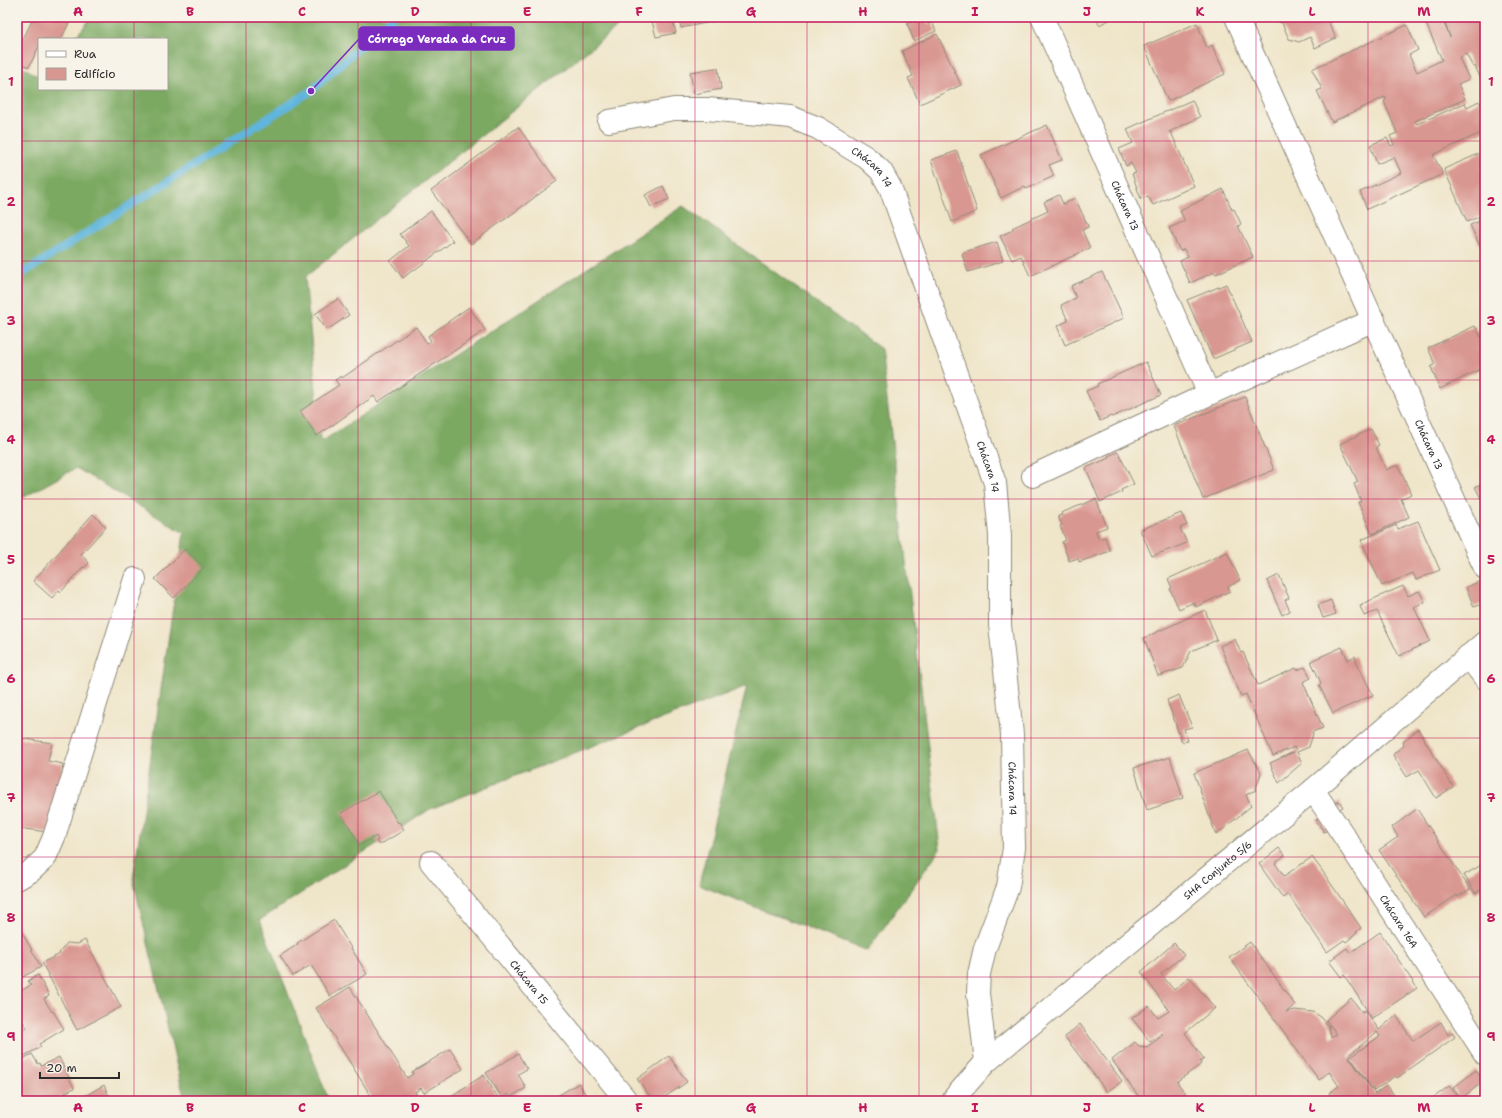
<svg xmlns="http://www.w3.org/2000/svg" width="1502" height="1118" font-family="'Shantell Sans',sans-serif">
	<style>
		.forest { fill: #7ba962; stroke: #536a46 }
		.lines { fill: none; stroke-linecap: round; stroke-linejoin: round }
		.stream { stroke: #5fb5dc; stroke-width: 8 }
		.building { fill: #d99791 }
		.minor-casing { stroke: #8d887a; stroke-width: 24 }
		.tertiary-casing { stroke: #8d887a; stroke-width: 24 }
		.minor { stroke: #fff; stroke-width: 22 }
		.tertiary { stroke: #fff; stroke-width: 22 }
		.grid { fill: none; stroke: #c2185b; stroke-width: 1; stroke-opacity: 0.55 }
		.labels { text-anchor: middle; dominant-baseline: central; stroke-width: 4; stroke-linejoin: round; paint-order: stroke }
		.street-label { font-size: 10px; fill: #2b2b2b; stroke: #f7f3e8 }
		.leader { fill: none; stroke: #7b2cbf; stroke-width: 1.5 }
		.callout-dot { fill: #7b2cbf; stroke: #f7f3e8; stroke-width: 1.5 }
		.callout { fill: #7b2cbf; stroke: #7b2cbf; stroke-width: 1.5 }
		.callout-label { font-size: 11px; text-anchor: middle; font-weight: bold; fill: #fff }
		.neatline { fill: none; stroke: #c2185b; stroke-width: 1.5 }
		.grid-label { font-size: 13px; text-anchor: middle; font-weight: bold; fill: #c2185b }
	</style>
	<rect width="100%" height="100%" fill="#f7f3e8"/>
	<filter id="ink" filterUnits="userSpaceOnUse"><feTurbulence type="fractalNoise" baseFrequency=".025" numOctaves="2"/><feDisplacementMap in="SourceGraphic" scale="8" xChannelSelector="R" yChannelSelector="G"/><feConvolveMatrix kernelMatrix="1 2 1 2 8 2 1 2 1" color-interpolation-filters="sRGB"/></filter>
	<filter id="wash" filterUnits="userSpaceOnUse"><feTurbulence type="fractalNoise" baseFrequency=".012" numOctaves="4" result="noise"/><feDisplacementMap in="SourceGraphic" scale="16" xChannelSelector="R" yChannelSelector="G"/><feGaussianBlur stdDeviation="0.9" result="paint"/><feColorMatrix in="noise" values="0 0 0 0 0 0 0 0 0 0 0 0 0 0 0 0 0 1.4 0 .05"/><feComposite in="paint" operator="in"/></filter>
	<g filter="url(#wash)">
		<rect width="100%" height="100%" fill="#efe5c9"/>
		<!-- forest -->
		<path class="forest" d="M 92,17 L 630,17 L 305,277 L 321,442 L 683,206 L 881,349 L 940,849 L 867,951 L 699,885 L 747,686 L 430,809 L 260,920 L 329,1101 L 185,1101 L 133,879 L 184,533 L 76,468 L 17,501 L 17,63 L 39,77 L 39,89 L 167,89 L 167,39 L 74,39 Z"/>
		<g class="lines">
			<!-- stream -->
			<path class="stream" d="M 17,277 L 311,91 L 393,17"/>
		</g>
		<g id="blocks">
			<!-- building -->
			<path class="building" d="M 17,17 L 23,17 L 17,29 Z
				M 34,17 L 72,17 L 61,39 L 39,39 L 39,46 L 29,67 L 17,62 L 17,51 Z
				M 651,17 L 672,17 L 676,33 L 656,37 Z
				M 679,17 L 731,17 L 731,18 L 681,28 Z
				M 920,17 L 924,17 L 928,24 L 932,22 L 936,31 L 914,41 L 907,23 Z
				M 1096,17 L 1115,17 L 1099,25 Z
				M 1277,17 L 1326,17 L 1336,38 L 1315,48 L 1310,37 L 1299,42 L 1289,39 L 1282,23 L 1279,22 Z
				M 1423,17 L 1441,17 L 1450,37 L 1444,21 L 1452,17 L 1485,17 L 1485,88 L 1475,66 L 1473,67 L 1466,54 L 1459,58 L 1469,79 L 1458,84 L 1465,99 L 1415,121 L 1417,124 L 1465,103 L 1467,107 L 1479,101 L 1481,105 L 1485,103 L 1485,131 L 1433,155 L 1443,174 L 1367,209 L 1360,192 L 1401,173 L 1394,157 L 1377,164 L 1370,145 L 1387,138 L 1391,146 L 1394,145 L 1390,136 L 1397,133 L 1384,101 L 1386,100 L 1385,97 L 1332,122 L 1317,91 L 1322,89 L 1312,69 L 1407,25 L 1418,50 L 1409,55 L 1417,72 L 1442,60 Z
				M 1197,23 L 1207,48 L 1212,45 L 1225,74 L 1168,101 L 1144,46 Z
				M 937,34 L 961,85 L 920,104 L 908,78 L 913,76 L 902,51 Z
				M 715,68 L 718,68 L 721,89 L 694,94 L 690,72 Z
				M 1192,100 L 1200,117 L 1169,132 L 1171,132 L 1194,186 L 1153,205 L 1148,196 L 1141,199 L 1132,174 L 1136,173 L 1131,163 L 1126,166 L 1119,149 L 1133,143 L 1127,129 Z
				M 1047,125 L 1062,160 L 1049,165 L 1054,176 L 1026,189 L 1025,186 L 1001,198 L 981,155 Z
				M 518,127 L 557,181 L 471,244 L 431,191 Z
				M 957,151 L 977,211 L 952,222 L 931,160 Z
				M 1485,151 L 1485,214 L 1467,222 L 1444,169 Z
				M 663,186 L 669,199 L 651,207 L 645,195 Z
				M 1223,189 L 1232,210 L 1234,209 L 1241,224 L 1238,226 L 1253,257 L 1216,274 L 1214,272 L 1190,283 L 1180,261 L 1188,257 L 1184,249 L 1180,251 L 1169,228 L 1185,221 L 1180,211 Z
				M 1059,195 L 1063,204 L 1075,198 L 1088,226 L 1088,227 L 1082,230 L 1090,248 L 1030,276 L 1021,256 L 1012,260 L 1000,236 L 1013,230 L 1012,228 L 1048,211 L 1044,202 Z
				M 431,211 L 453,241 L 413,271 L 413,270 L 403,278 L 390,261 L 409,246 L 400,234 Z
				M 1485,219 L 1485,244 L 1480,246 L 1470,225 Z
				M 997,242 L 1003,261 L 968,272 L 962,254 L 964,252 Z
				M 1102,272 L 1124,318 L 1065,345 L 1057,326 L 1068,321 L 1061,305 L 1076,298 L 1071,286 Z
				M 1226,284 L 1252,342 L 1213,359 L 1187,300 Z
				M 338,299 L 349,315 L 327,330 L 315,314 Z
				M 469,307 L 485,330 L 378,402 L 374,396 L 317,436 L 300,411 L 339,385 L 335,380 L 341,376 L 342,378 L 416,327 L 427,343 L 431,341 L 428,336 Z
				M 1475,326 L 1481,337 L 1485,335 L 1485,367 L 1440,389 L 1431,367 L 1435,364 L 1428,348 Z
				M 1146,362 L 1161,395 L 1112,417 L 1111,416 L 1100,421 L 1086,391 L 1098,386 L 1097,384 Z
				M 1245,397 L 1274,470 L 1203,499 L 1174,426 Z
				M 1371,429 L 1379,445 L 1376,447 L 1386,470 L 1398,465 L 1411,494 L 1401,499 L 1409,517 L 1372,534 L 1358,502 L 1361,501 L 1354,484 L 1358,482 L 1340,444 Z
				M 1118,452 L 1134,484 L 1121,490 L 1122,492 L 1100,502 L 1086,468 L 1109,458 L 1108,456 Z
				M 1485,482 L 1485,506 L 1475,487 Z
				M 1096,499 L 1107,527 L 1096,531 L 1099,539 L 1105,537 L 1110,551 L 1079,562 L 1078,558 L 1069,561 L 1062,542 L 1066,540 L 1060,526 L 1062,525 L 1058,516 L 1062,515 L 1061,513 Z
				M 1181,513 L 1187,525 L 1180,528 L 1187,543 L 1152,556 L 1140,530 Z
				M 93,514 L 106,527 L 81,554 L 89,563 L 84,568 L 83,567 L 61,592 L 59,590 L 52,598 L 33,581 Z
				M 1418,521 L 1440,570 L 1416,580 L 1413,573 L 1382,586 L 1361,540 L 1396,525 L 1398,529 Z
				M 185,549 L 204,567 L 174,598 L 155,579 Z
				M 1227,552 L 1240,580 L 1228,587 L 1230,591 L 1196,607 L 1194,602 L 1179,609 L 1170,589 L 1172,588 L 1168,579 Z
				M 1279,575 L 1289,598 L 1285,600 L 1290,611 L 1282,615 L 1267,581 Z
				M 1484,580 L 1485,580 L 1485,603 L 1474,607 L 1466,587 Z
				M 1403,586 L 1408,596 L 1419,591 L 1425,602 L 1414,607 L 1430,641 L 1399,656 L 1377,611 L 1364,616 L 1360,606 L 1363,605 L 1362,604 Z
				M 1331,600 L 1336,614 L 1323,618 L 1318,605 Z
				M 1205,610 L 1217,640 L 1191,651 L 1183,668 L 1158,676 L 1144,638 Z
				M 1235,639 L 1241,653 L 1243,652 L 1258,685 L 1296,668 L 1297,670 L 1305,667 L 1311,678 L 1303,682 L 1323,728 L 1312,732 L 1313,734 L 1309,747 L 1297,752 L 1302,763 L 1279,783 L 1270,763 L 1296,751 L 1294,747 L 1273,756 L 1246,694 L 1241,696 L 1220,646 Z
				M 1342,647 L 1348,660 L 1355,656 L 1358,666 L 1373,695 L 1333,713 L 1319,685 L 1321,683 L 1311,661 Z
				M 1179,695 L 1192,727 L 1184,729 L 1188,741 L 1182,742 L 1167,700 Z
				M 1418,729 L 1453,787 L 1436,798 L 1419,770 L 1407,777 L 1393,755 L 1395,752 L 1404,746 L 1403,742 Z
				M 17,738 L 52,743 L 48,761 L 63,764 L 55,833 L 17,828 Z
				M 1248,750 L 1261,773 L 1255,791 L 1253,791 L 1246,795 L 1251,806 L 1216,835 L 1194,773 Z
				M 1170,757 L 1183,798 L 1147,810 L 1134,768 Z
				M 379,791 L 398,823 L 399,822 L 404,830 L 381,844 L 378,844 L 376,841 L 378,840 L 376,836 L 360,845 L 341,813 Z
				M 1339,801 L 1343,807 L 1337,811 L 1333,805 Z
				M 1417,809 L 1470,889 L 1458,897 L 1457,895 L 1424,917 L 1379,850 L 1398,837 L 1392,827 Z
				M 1321,817 L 1330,829 L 1324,832 L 1316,820 Z
				M 1279,848 L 1285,855 L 1275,863 L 1284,876 L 1312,857 L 1321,869 L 1361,928 L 1356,932 L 1357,933 L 1346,942 L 1344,940 L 1327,952 L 1288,894 L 1283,898 L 1259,864 Z
				M 1485,863 L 1485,888 L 1475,893 L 1464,875 Z
				M 334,920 L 367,974 L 330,996 L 311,965 L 293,976 L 280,956 L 298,944 L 297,943 Z
				M 17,923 L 41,967 L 17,980 Z
				M 1380,932 L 1417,988 L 1372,1018 L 1344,975 L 1341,977 L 1329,961 L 1347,948 L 1350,953 Z
				M 85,940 L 121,1007 L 77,1030 L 42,963 L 60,954 L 59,953 L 67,943 L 78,944 Z
				M 1250,942 L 1295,1005 L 1286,1012 L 1295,1010 L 1313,1012 L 1321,1017 L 1329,1026 L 1331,1038 L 1337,1034 L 1326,1020 L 1351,998 L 1362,1012 L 1365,1010 L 1379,1030 L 1396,1015 L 1413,1041 L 1441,1022 L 1448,1035 L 1452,1032 L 1455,1037 L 1397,1078 L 1395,1076 L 1374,1091 L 1350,1057 L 1380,1036 L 1377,1032 L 1348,1056 L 1375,1094 L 1387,1085 L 1398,1101 L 1334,1101 L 1329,1093 L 1339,1086 L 1329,1072 L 1319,1080 L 1229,957 Z
				M 1174,943 L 1184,955 L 1161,974 L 1174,990 L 1189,977 L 1215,1008 L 1185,1033 L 1204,1059 L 1200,1062 L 1201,1064 L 1177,1082 L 1188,1097 L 1183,1101 L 1142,1101 L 1112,1060 L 1135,1042 L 1139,1046 L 1147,1047 L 1163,1035 L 1162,1033 L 1150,1042 L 1132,1018 L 1149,1006 L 1158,1018 L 1169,1011 L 1141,972 Z
				M 38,975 L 49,996 L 44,999 L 52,1012 L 53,1011 L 64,1029 L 39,1044 L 41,1047 L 20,1058 L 18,1055 L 17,1056 L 17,1033 L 27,1028 L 18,1014 L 17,1014 L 17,993 L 31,985 L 28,981 Z
				M 350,987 L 407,1078 L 413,1074 L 412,1072 L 450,1049 L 463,1069 L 424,1093 L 421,1088 L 415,1092 L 417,1096 L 409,1101 L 374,1101 L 316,1008 Z
				M 1080,1024 L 1122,1081 L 1107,1092 L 1065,1037 Z
				M 32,1054 L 38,1064 L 40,1063 L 41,1066 L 59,1057 L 74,1088 L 65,1093 L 66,1095 L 55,1101 L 17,1101 L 17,1062 Z
				M 518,1054 L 527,1069 L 518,1074 L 526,1088 L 510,1097 L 508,1094 L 502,1098 L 486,1073 Z
				M 669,1056 L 687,1082 L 659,1101 L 654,1101 L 637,1079 Z
				M 1476,1070 L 1484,1081 L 1458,1101 L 1429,1101 L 1449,1086 L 1456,1094 L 1458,1094 L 1453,1088 Z
				M 484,1075 L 500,1101 L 443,1101 L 459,1091 Z
				M 579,1083 L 585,1094 L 581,1097 L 584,1101 L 549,1101 Z
				M 104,1085 L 111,1101 L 75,1101 L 83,1097 Z"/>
		</g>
	</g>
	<g filter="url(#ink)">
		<use href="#blocks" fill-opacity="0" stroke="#8d887a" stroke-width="1"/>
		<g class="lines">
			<!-- minor casing -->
			<g class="minor-casing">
				<g id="minor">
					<path id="s1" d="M 1042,17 L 1209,394"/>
					<path id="s2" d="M 1236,17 L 1485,568"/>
					<path id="s3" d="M 609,121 L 674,109 L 707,109 L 790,117 L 818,128 L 867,158 L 881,171 L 890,187 L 995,483 L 1000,535 L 1000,625 L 1012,734 L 1014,848 L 1008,887 L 985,948 L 979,974 L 978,993 L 986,1062"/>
					<path d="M 1033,476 L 1209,394 L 1374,320"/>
					<path d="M 1468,656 L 1485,678"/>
					<path id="s4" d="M 1313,790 L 1344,836 L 1485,1054"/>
					<path id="s5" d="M 431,862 L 627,1101"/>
					<path d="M 17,879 L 31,871 L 45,858 L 54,837 L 135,579"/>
				</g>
			</g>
			<!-- tertiary casing -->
			<g class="tertiary-casing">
				<g id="tertiary">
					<path id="s6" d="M 953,1101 L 955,1097 L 986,1062 L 1313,790 L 1485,642"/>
				</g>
			</g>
			<!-- minor -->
			<use href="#minor" class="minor"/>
			<!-- tertiary -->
			<use href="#tertiary" class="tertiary"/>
		</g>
	</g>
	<!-- grid -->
	<path class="grid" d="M 134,17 L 134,39M 246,17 L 246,1101M 358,17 L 358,1101M 471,17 L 471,1101M 583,17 L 583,1101M 695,17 L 695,1101M 807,17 L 807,1101M 919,17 L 919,1101M 1031,17 L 1031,1101M 1144,17 L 1144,1101M 1256,17 L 1256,1101M 1368,17 L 1368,1101M 134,89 L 134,1101M 17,141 L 1485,141M 17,261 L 1485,261M 17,380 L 1485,380M 17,499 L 1485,499M 17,619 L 1485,619M 17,738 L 1485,738M 17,857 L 1485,857M 17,977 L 1485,977"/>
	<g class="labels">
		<!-- street labels -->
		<g class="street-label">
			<text stroke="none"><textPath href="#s3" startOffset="280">Chácara 14</textPath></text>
			<text stroke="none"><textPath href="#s1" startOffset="206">Chácara 13</textPath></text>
			<text stroke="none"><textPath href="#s2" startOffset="469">Chácara 13</textPath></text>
			<text stroke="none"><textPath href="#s3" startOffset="604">Chácara 14</textPath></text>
			<text stroke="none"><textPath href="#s3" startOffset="928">Chácara 14</textPath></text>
			<text stroke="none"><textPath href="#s6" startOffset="352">SHA Conjunto 5/6</textPath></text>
			<text stroke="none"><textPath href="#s4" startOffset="157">Chácara 16A</textPath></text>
			<text stroke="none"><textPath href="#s5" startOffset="155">Chácara 15</textPath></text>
		</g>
	</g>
	<!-- callouts -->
	<path class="leader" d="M311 91L359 39"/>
	<circle class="callout-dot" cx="311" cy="91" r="4"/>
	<rect class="callout" x="359" y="27" width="155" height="23" rx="4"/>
	<g class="callout-label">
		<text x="437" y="43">Córrego Vereda da Cruz</text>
	</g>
	<!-- margin -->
	<rect width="1502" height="1118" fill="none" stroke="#f7f3e8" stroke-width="44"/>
	<!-- legend -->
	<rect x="38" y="38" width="130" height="52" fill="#f7f3e8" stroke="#a5a39c"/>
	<rect x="46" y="51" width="20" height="6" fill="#ffffff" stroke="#a5a39c"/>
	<text x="74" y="58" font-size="12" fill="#2b2b2b">Rua</text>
	<rect x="46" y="68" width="20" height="12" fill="#d99791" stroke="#a5a39c"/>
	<text x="74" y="78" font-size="12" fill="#2b2b2b">Edifício</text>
	<!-- scale -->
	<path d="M40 1072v6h79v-6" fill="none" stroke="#2b2b2b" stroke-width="2"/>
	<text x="46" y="1072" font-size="12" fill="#2b2b2b" stroke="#f7f3e8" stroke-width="3" paint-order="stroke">20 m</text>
	<rect x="22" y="22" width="1458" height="1074" class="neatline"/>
	<g class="grid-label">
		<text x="78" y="16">A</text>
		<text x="190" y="16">B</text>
		<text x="302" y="16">C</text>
		<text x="415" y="16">D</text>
		<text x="527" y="16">E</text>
		<text x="639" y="16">F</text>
		<text x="751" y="16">G</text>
		<text x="863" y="16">H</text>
		<text x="975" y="16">I</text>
		<text x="1087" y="16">J</text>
		<text x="1200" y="16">K</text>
		<text x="1312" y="16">L</text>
		<text x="1424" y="16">M</text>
		<text x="11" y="86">1</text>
		<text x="1491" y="86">1</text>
		<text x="11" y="206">2</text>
		<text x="1491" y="206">2</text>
		<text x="11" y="325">3</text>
		<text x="1491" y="325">3</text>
		<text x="11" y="444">4</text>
		<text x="1491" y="444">4</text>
		<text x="11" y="564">5</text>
		<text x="1491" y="564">5</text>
		<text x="11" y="683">6</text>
		<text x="1491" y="683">6</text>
		<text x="11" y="802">7</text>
		<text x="1491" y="802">7</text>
		<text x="11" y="922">8</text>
		<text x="1491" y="922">8</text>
		<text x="11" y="1041">9</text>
		<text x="1491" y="1041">9</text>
		<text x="78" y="1112">A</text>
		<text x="190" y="1112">B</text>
		<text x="302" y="1112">C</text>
		<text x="415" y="1112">D</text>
		<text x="527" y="1112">E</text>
		<text x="639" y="1112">F</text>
		<text x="751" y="1112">G</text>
		<text x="863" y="1112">H</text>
		<text x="975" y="1112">I</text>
		<text x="1087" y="1112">J</text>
		<text x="1200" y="1112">K</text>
		<text x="1312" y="1112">L</text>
		<text x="1424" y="1112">M</text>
	</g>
</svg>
